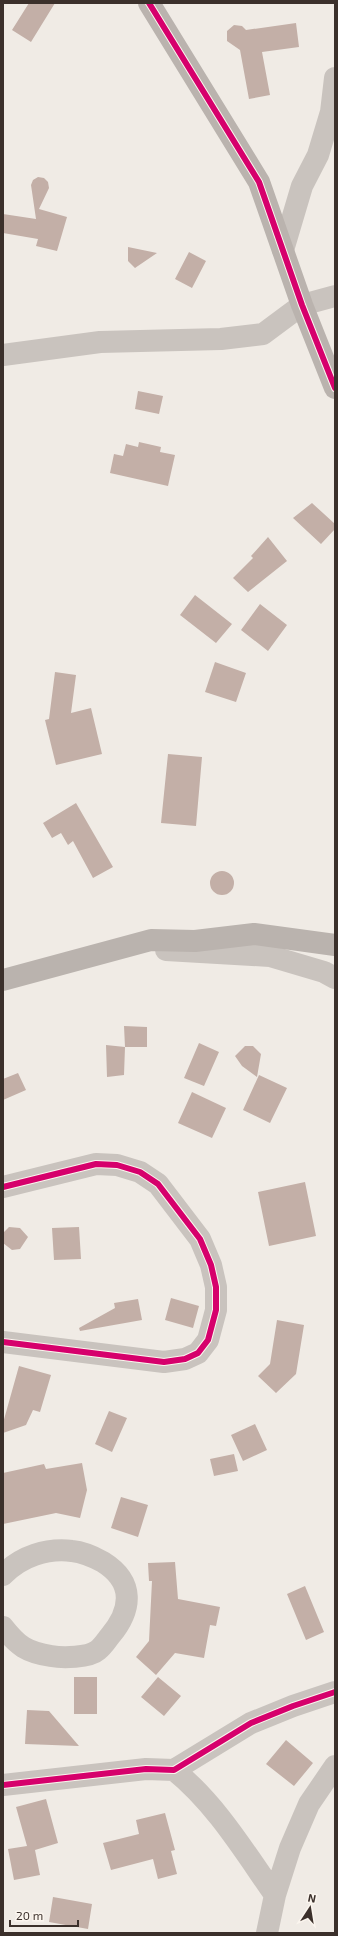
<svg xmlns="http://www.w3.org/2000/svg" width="338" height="1936" font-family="'Exo 2',sans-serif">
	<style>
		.building { fill: #c3afa7 }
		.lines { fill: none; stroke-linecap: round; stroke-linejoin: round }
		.street { stroke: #c9c3be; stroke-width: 22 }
		.secondary { stroke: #bab3ae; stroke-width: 22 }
		.cycleway-casing { stroke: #fbf5ee; stroke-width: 8 }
		.cycleway { stroke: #d6006c; stroke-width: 6 }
	</style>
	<rect width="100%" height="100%" fill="#f0ebe5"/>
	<!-- building -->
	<path class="building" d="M 29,3 L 55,3 L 31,42 L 12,30 Z
		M 296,23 L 299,47 L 262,52 L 270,95 L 249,99 L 240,50 L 227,41 L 227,31 L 234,25 L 242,26 L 246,30 Z
		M 38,177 L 44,178 L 48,182 L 49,188 L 39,209 L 67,217 L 57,251 L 36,246 L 38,239 L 3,233 L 3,214 L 36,219 L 31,185 L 33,180 Z
		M 128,247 L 157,253 L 135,268 L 128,261 Z
		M 189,252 L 206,261 L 192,288 L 175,279 Z
		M 138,391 L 163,396 L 159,414 L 135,409 Z
		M 139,442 L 161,447 L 160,452 L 175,455 L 168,486 L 110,473 L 114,454 L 123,456 L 126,444 L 138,447 Z
		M 312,503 L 335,524 L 335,529 L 321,544 L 293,518 Z
		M 268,537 L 287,561 L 248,592 L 233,578 L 253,558 L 251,556 Z
		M 195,595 L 232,624 L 216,643 L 180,615 Z
		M 260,604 L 287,625 L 268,651 L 241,630 Z
		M 215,662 L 246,673 L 236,702 L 205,692 Z
		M 55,672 L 76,675 L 71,713 L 91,708 L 102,754 L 56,765 L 45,720 L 49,719 Z
		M 168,754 L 202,757 L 196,826 L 161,823 Z
		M 76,803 L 113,867 L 93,878 L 73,841 L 68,845 L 61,833 L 52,838 L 43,823 Z
		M210 883a12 12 0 1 1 24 0a12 12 0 1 1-24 0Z
		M 124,1026 L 147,1027 L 147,1047 L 125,1047 Z
		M 199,1043 L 219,1052 L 204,1086 L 184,1078 Z
		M 106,1045 L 125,1047 L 124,1075 L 107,1077 Z
		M 245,1046 L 253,1046 L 261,1054 L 257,1077 L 242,1066 L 235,1056 Z
		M 18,1073 L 26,1090 L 3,1100 L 3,1079 Z
		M 259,1075 L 287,1088 L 270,1123 L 243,1110 Z
		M 192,1092 L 226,1108 L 212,1138 L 178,1123 Z
		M 305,1182 L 316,1236 L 269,1246 L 258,1192 Z
		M 9,1227 L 20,1228 L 28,1237 L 20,1249 L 12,1250 L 3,1243 L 3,1233 Z
		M 79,1227 L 81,1259 L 54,1260 L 52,1228 Z
		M 171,1298 L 199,1306 L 193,1328 L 165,1320 Z
		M 138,1299 L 142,1320 L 80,1331 L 79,1328 L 115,1308 L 114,1303 Z
		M 277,1320 L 304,1325 L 296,1374 L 276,1393 L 258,1376 L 270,1364 Z
		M 19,1366 L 51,1375 L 40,1412 L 33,1410 L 26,1425 L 3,1433 L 3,1423 Z
		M 109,1411 L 127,1418 L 112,1452 L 95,1444 Z
		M 255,1424 L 267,1450 L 243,1461 L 231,1435 Z
		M 234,1454 L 238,1471 L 214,1476 L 210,1459 Z
		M 82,1463 L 87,1490 L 80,1518 L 56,1513 L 3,1524 L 3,1473 L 44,1464 L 46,1469 Z
		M 121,1497 L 148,1505 L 138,1537 L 111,1528 Z
		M 175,1562 L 178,1599 L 220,1607 L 216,1626 L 210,1625 L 204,1658 L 175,1653 L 156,1675 L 136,1657 L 149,1641 L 152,1581 L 149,1581 L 148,1563 Z
		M 305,1586 L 324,1632 L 306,1640 L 287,1594 Z
		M 74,1677 L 97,1677 L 97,1714 L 74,1714 Z
		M 158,1677 L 181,1696 L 164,1716 L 141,1697 Z
		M 27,1710 L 49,1711 L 79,1746 L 25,1744 Z
		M 286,1740 L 313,1763 L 294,1786 L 266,1764 Z
		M 46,1799 L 58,1843 L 35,1850 L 40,1875 L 14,1880 L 8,1849 L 27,1846 L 16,1807 Z
		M 165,1813 L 175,1850 L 171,1851 L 177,1874 L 158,1879 L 153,1859 L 111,1870 L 103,1843 L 139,1834 L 136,1820 Z
		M 53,1897 L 92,1904 L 88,1929 L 49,1922 Z"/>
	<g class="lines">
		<!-- street -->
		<path class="street" d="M 283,250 L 302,186 L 318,155 L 331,112 L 335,78
			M 3,355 L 100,342 L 221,339 L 263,334 L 302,305 L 335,296
			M 166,950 L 270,956 L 324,972 L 335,978
			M 3,1187 L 96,1164 L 117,1165 L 140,1172 L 158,1184 L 200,1239 L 211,1265 L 216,1287 L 216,1310 L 208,1340 L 198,1353 L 185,1359 L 164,1362 L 3,1342
			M 3,1575 C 21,1556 47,1548 72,1551 C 83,1552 94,1557 103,1562 C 135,1582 132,1610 110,1636 C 106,1641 103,1646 98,1650 C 89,1658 62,1658 51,1656 C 26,1652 18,1646 3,1627
			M 174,1770 C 216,1804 244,1851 275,1895
			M 3,1785 L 146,1769 L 174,1770 L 251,1723 L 293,1706 L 335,1692
			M 267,1933 L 275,1895 L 290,1848 L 309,1804 L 335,1766"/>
		<!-- secondary -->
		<path class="secondary" d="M 149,3 L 259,182 L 302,305 L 335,388
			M 3,980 L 151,940 L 195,941 L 254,934 L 335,945"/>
		<!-- cycleway casing -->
		<g class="cycleway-casing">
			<path id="cycleway" d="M 149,3 L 259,182 L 302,305 L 335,388
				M 3,1187 L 96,1164 L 117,1165 L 140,1172 L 158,1184 L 200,1239 L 211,1265 L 216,1287 L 216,1310 L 208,1340 L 198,1353 L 185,1359 L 164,1362 L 3,1342
				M 3,1785 L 146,1769 L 174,1770 L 251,1723 L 293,1706 L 335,1692"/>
		</g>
		<!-- cycleway -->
		<use href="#cycleway" class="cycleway"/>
	</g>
	<!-- border -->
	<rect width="338" height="1936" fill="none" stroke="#3b302b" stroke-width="8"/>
	<!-- north arrow -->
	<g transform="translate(310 1908) rotate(12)" stroke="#fbf5ee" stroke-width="3" paint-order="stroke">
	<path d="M0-3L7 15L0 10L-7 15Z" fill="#3b302b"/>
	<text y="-6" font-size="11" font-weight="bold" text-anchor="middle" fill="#3b302b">N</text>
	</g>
	<!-- scale -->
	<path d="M10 1920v6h68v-6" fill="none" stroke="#3b302b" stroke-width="2"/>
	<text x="16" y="1920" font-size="12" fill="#3b302b" stroke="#fbf5ee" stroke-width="3" paint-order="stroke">20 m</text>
</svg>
